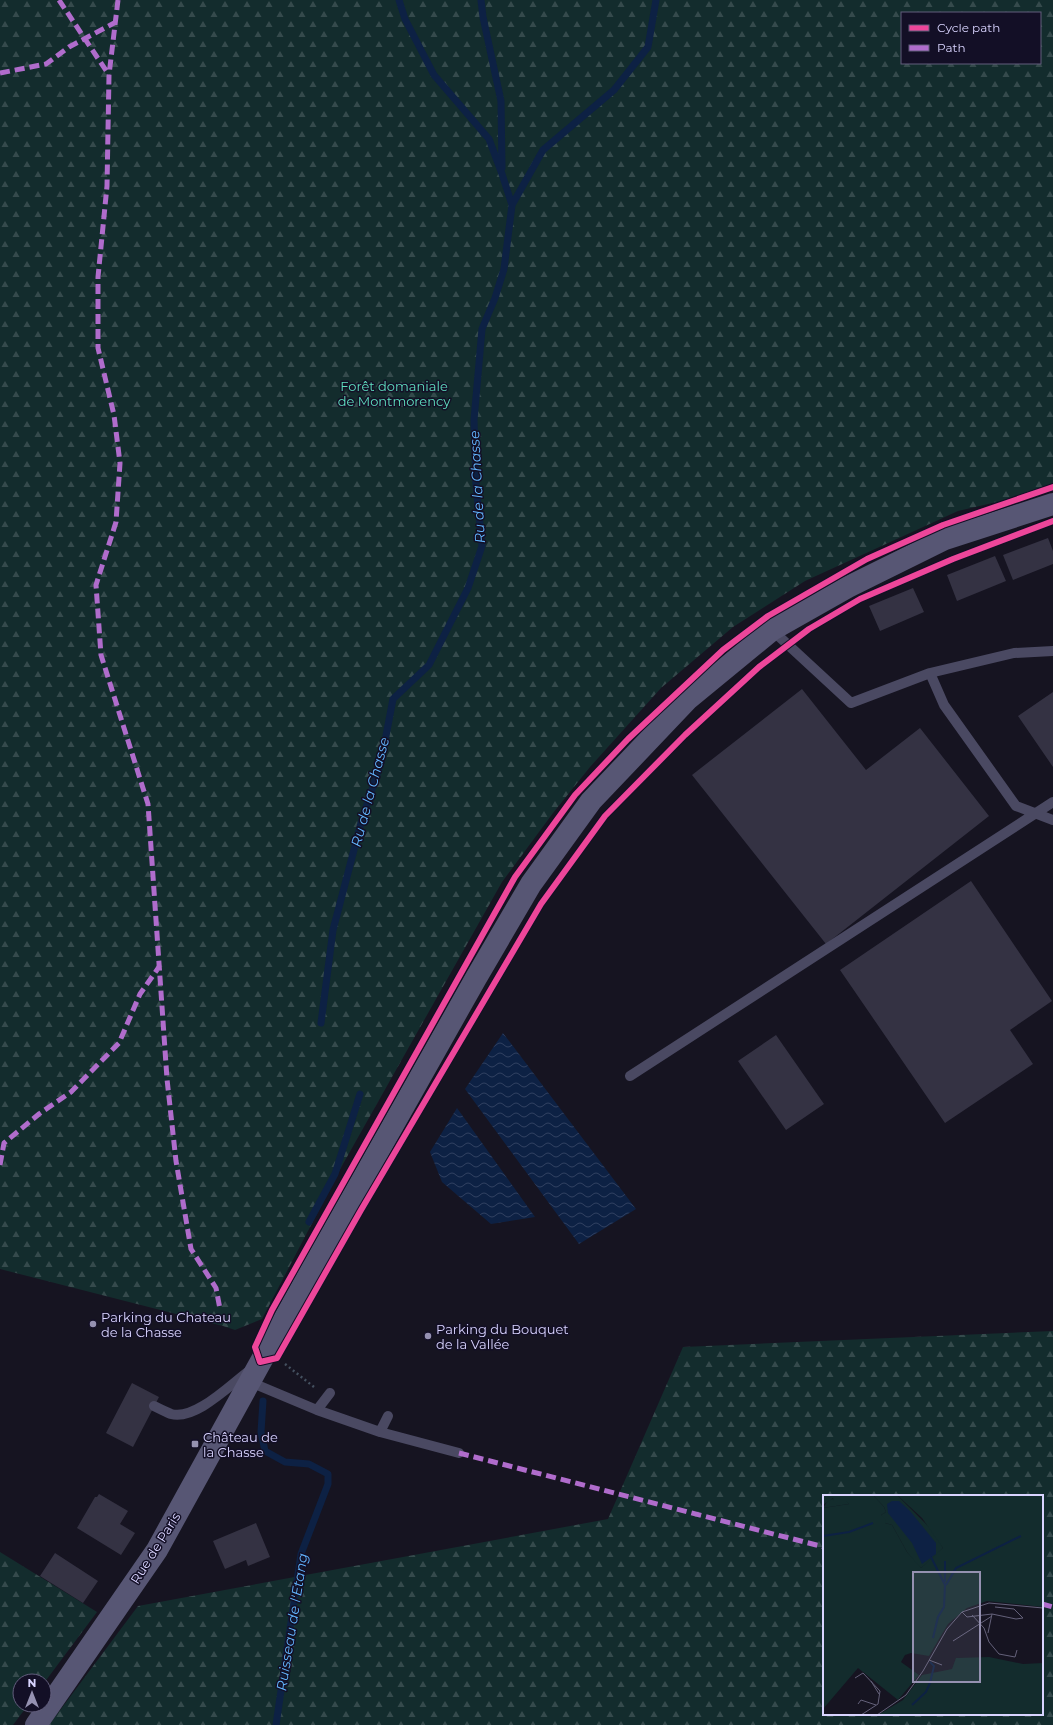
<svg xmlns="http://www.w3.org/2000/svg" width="1053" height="1725" font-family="Montserrat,sans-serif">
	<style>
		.forest { fill: url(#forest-firs); fill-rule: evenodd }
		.water { fill: url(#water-waves) }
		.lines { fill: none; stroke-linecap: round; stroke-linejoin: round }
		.stream { stroke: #0d2144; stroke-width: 7 }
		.building { fill: #343243 }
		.path { stroke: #44505f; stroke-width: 2.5; stroke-dasharray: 2 3; stroke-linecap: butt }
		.service { stroke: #4a4962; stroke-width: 10 }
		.secondary { stroke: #575674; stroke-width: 22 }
		.quiet { stroke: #b06ccc; stroke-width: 5; stroke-dasharray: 10 5; stroke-linecap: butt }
		.cycleway-casing { stroke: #130f26; stroke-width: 8 }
		.cycleway { stroke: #ed469a; stroke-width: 6 }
		.poi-dot { fill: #9591b1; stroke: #130f26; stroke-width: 1.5 }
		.labels { text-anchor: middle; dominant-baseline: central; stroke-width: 3; stroke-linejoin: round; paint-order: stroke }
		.park-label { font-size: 13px; fill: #5fe0c0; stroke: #130f26 }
		.poi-label { font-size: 13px; fill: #d9d4ff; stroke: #130f26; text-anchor: start }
		.street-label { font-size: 13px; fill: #d9d4ff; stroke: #130f26 }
		.water-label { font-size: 14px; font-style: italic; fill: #62b6ff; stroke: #130f26 }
		.inset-river { fill: none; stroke: #0d2144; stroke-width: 2 }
		.inset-road { fill: none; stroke: #64617a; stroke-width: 1 }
		.view { fill: #9591b1; fill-opacity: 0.15; stroke: #9591b1; stroke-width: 2 }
		.inset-edge { fill: none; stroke: #d9d4ff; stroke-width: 2 }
	</style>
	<defs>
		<pattern id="forest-firs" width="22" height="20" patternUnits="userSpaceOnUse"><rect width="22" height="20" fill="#132c2d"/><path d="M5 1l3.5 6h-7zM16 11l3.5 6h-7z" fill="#354a4c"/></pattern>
		<pattern id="water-waves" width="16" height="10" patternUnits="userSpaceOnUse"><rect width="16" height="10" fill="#0d2144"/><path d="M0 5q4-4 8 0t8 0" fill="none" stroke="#304060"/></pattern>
	</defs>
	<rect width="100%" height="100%" fill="#161421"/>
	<!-- forest -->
	<path class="forest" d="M 0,0 L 1053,0 L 1053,489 L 958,511 L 805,581 L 733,627 L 661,688 L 590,767 L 553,813 L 502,882 L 343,1164 L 262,1319 L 235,1330 L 223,1326 L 0,1269 ZM 902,13 L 1040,13 L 1040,63 L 902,63 Z
		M 1053,1331 L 1053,1725 L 49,1725 L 138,1606 L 608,1519 L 683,1347 ZM 824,1496 L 1042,1496 L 1042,1714 L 824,1714 Z
		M 0,1552 L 97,1612 L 44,1683 L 44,1681 L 20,1681 L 20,1705 L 28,1705 L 13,1725 L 0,1725 Z"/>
	<!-- water -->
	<path class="water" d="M 503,1033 L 636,1209 L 579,1244 L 465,1089 Z
		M 457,1108 L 535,1217 L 491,1224 L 442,1182 L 430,1152 Z"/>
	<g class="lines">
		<!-- stream -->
		<path class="stream" d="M 481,0 L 483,17 L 501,101 L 502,168
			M 512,205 L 543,150 L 614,90 L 648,47 L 656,0
			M 321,1023 L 333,930 L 361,823 L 381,762 L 393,699 L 429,665 L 468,588 L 482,546 L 476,484 L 474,420 L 482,329 L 495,298 L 504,269 L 512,205 L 502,174 L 489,139 L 434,75 L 405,19 L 399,0
			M 309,1222 L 335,1174 L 360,1094
			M 263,1401 L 261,1432 L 265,1451 L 285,1462 L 309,1464 L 328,1474 L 328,1484 L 301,1554 L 276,1725"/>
	</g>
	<!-- building -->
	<path class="building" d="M 1048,538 L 1053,551 L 1053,564 L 1013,580 L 1003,555 Z
		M 995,556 L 1006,581 L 957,601 L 947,575 Z
		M 913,588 L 924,612 L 880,631 L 869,606 Z
		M 802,689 L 866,770 L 920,728 L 989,816 L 826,944 L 692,775 Z
		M 1053,692 L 1053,767 L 1018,716 Z
		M 971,881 L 1052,1001 L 1010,1030 L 1033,1064 L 945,1123 L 840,970 Z
		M 776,1035 L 824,1104 L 786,1130 L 738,1061 Z
		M 132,1383 L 159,1397 L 133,1447 L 106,1433 Z
		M 99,1494 L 128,1511 L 120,1524 L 135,1533 L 121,1555 L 77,1528 L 95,1497 L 97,1497 Z
		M 256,1523 L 270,1557 L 248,1566 L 246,1560 L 225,1569 L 213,1541 Z
		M 55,1553 L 98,1581 L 83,1603 L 40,1576 Z"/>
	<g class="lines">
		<!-- path -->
		<path class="path" d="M 285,1364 L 314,1387"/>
		<!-- service -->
		<path class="service" d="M 772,630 L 851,703 L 930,673 L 1014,653 L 1053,651
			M 930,673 L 944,705 L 1016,806 L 1053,820
			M 630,1076 L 1053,802
			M 250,1382 L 317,1410 L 380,1432 L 459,1453
			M 154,1406 C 160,1409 166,1412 171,1414 C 195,1421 231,1384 249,1371
			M 317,1410 L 330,1393
			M 380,1432 L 388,1416"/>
		<!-- secondary -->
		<path class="secondary" d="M 36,1725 L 157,1550 L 308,1276 L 476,978 L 531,884 L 591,801 L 688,699 L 772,630 L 848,587 L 945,539 L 1053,504"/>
		<!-- quiet -->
		<path class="quiet" d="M 59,0 L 109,75
			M 118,0 L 109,75 L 107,186 L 98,277 L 98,348 L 114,415 L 120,463 L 116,522 L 96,585 L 101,655 L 148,804 L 167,1079 L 176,1161 L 191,1249 L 216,1288 L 220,1309
			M 0,73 L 46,64 L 69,47 L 116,22
			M 0,1165 L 4,1143 L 39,1114 L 71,1092 L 119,1043 L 140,994 L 159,967
			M 459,1453 L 824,1547
			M 1042,1604 L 1053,1607"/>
		<!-- cycleway casing -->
		<g class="cycleway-casing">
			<path id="cycleway" d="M 1053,487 L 943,525 L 867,559 L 768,616 L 723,650 L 628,739 L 575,795 L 515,877 L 272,1310 L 255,1347 L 260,1362 L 277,1358 L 361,1210 L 541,904 L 605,816 L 685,735 L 759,667 L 809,629 L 860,599 L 953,559 L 1053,521"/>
		</g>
		<!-- cycleway -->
		<use href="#cycleway" class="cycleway"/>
	</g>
	<!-- markers -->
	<g class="poi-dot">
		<circle cx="93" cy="1324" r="4"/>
		<circle cx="428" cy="1336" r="4"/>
		<rect x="191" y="1440" width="8" height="8" rx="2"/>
	</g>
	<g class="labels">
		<!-- park labels -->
		<g class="park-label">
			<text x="394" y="386">Forêt domaniale<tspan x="394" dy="15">de Montmorency</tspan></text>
		</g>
		<!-- poi labels -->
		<g class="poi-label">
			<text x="101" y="1317">Parking du Chateau<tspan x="101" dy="15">de la Chasse</tspan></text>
			<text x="436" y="1329">Parking du Bouquet<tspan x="436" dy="15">de la Vallée</tspan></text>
			<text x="203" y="1437">Château de<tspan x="203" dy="15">la Chasse</tspan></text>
		</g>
		<!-- street labels -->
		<g class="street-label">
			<text transform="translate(155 1548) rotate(-58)">Rue de Paris</text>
		</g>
		<!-- water labels -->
		<g class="water-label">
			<text transform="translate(477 487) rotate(-93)">Ru de la Chasse</text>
			<text transform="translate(370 792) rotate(-75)">Ru de la Chasse</text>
			<text transform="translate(292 1622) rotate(-81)">Ruisseau de l'Etang</text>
		</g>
	</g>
	<!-- overview -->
	<g transform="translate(823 1495)">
		<rect width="220" height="220" fill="#161421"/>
		<path d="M 50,0 L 74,0 L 111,37 L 120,53 L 116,58 L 98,73 L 94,70 L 84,57 L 69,30 L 62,28 L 58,20 L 63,17 L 61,12 ZM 6,4 L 23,5 L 26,9 L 0,13 Z" fill="#132c2d"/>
		<path d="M 0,0 L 50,0 L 61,12 L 63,17 L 58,20 L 63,25 L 62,28 L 69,30 L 84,57 L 98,73 L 120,53 L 99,23 L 74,0 L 220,0 L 220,112 L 164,106 L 144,113 L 125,129 L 106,161 L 88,158 L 82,160 L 78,167 L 96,180 L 75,205 L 35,173 L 0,214 L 0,13 L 26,9 L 23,6 L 11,6 L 10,3 L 0,10 ZM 166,162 L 200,169 L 220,168 L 220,220 L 55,220 L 80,205 L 99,180 L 129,174 L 133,163 Z" fill="#132c2d"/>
		<path d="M 69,6 L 76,6 L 87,16 L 113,48 L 113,59 L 99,69 L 89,48 L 65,18 L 64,9 Z" fill="#0d2144"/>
		<path class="inset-river" d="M 0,41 L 26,37 L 50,28M 108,62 L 122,90 L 121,112 L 115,122 L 110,143M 122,66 L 122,87M 123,90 L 133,73 L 198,41M 89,210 L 103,197 L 107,188 L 111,171 L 107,167"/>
		<path class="inset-road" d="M 139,117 L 144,122 L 169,119 L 165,138M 169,119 L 193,124 L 200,123 L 191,114 L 172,112M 149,120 L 161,133 L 166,147 L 176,159 L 192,162 L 194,155M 130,146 L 169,121M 106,165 L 119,170M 32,183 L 40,178 L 57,196 L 55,209 L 38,220M 48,186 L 56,199M 35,209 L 38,205 L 53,210M 54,220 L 83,200 L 100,176 L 124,134 L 139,117 L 166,108 L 220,113"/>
		<path class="view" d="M 90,77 L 157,77 L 157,187 L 90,187 Z"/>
		<rect width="220" height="220" class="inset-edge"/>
	</g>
	<!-- legend -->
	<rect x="901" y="12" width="140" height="52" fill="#130f26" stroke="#625e7d"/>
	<rect x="909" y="25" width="20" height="6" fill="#ed469a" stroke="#625e7d"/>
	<text x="937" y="32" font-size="12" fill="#d9d4ff">Cycle path</text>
	<rect x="909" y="45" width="20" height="6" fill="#b06ccc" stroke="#625e7d"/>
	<text x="937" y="52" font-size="12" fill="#d9d4ff">Path</text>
	<!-- north arrow -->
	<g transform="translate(32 1693)"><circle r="19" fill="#130f26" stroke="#625e7d"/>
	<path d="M0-3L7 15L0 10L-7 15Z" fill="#9591b1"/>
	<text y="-6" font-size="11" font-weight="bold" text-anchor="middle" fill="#d9d4ff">N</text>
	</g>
</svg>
